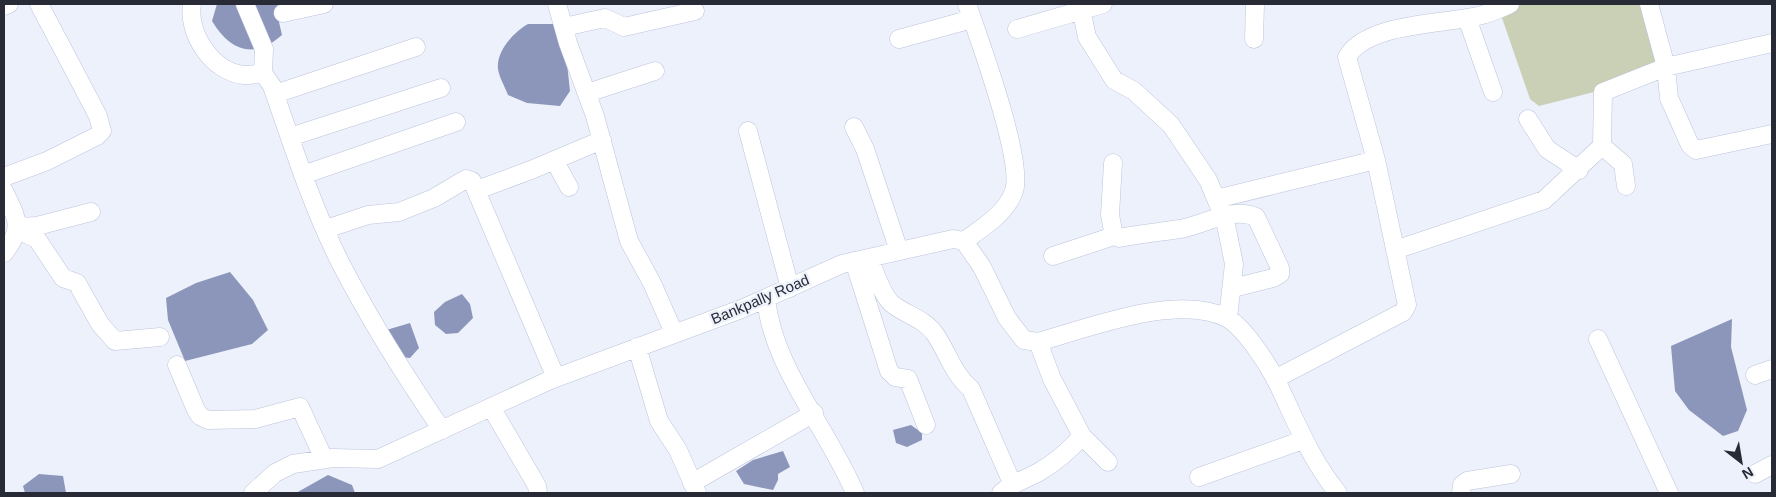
<svg xmlns="http://www.w3.org/2000/svg" width="1776" height="497" font-family="Arial,sans-serif">
	<style>
		.green { fill: #c9d0b6 }
		.water { fill: #8b96ba }
		.lines { fill: none; stroke-linecap: round; stroke-linejoin: round }
		.minor-casing { stroke: #bcc4dc; stroke-width: 19 }
		.minor { stroke: #fff; stroke-width: 18 }
		.labels { text-anchor: middle; dominant-baseline: central; stroke-width: 4.5; stroke-linejoin: round; paint-order: stroke }
		.street-label { font-size: 15px; fill: #282b35; stroke: #edf1fb }
	</style>
	<rect width="100%" height="100%" fill="#edf1fb"/>
	<!-- green -->
	<path class="green" d="M 1520,4 L 1645,4 L 1660,64 L 1598,91 L 1539,106 L 1530,99 L 1500,12 Z"/>
	<!-- water -->
	<path class="water" d="M 217,4 L 280,4 L 279,22 L 282,35 C 254,60 230,51 212,21 Z
		M 528,24 L 553,24 L 566,54 L 570,91 L 560,106 L 527,103 L 508,95 C 505,87 499,77 498,69 C 496,51 514,32 528,24 Z
		M 230,272 L 253,300 L 268,330 L 252,344 L 185,361 L 168,320 L 166,298 L 196,283 Z
		M 462,294 L 470,304 L 473,318 L 458,333 L 446,334 L 435,325 L 434,312 L 445,302 Z
		M 1732,319 L 1731,347 L 1747,410 L 1738,431 L 1723,436 L 1689,410 L 1675,391 L 1671,346 Z
		M 410,323 L 419,348 L 410,358 L 398,357 L 383,331 Z
		M 911,425 L 922,433 L 922,440 L 907,447 L 896,443 L 893,430 Z
		M 783,451 L 790,467 L 778,474 L 778,480 L 773,490 L 744,484 L 736,471 L 753,460 Z
		M 39,474 L 63,476 L 66,493 L 25,493 L 23,486 Z
		M 328,475 L 352,485 L 355,493 L 296,493 Z"/>
	<g class="lines">
		<!-- minor casing -->
		<g class="minor-casing">
			<path id="minor" d="M 192,4 C 187,33 212,72 244,75 C 250,75 257,74 263,73 L 272,86 C 293,146 312,207 341,264 C 371,322 405,376 442,430
				M 245,4 L 264,49 L 263,73
				M 557,4 L 568,43 L 595,116 L 629,241 L 652,283 L 674,333
				M 1080,4 L 1087,37 L 1114,80 L 1134,91 L 1171,125 L 1208,180 L 1225,220 L 1234,264 L 1228,318
				M 1649,4 L 1666,67 L 1669,98 L 1690,145 L 1696,150 L 1772,134
				M 4,6 L 9,4
				M 283,13 L 324,4
				M 1467,18 L 1493,92
				M 564,27 L 605,18 L 624,27 L 695,11
				M 1017,29 L 1103,4
				M 899,39 L 972,19
				M 1254,39 L 1255,4
				M 587,93 L 655,71
				M 275,94 L 416,47
				M 1528,119 L 1547,149 L 1579,170
				M 854,127 L 865,149 L 899,251
				M 748,131 L 790,288
				M 290,137 L 441,88
				M 1602,146 L 1623,164 L 1626,186
				M 554,160 L 569,187
				M 1113,163 L 1110,215 L 1114,236 L 1119,238 C 1139,234 1160,232 1180,229 C 1204,225 1232,206 1256,217 L 1280,268 L 1280,274 L 1273,278 L 1233,288
				M 303,175 L 456,122
				M 4,177 L 47,161 L 97,136 L 102,131 L 98,116 L 39,4
				M 477,190 L 531,170 L 602,140
				M 4,191 C 16,217 25,227 4,253
				M 1216,199 L 1376,160
				M 18,227 L 37,226 L 91,212
				M 326,229 L 368,215 L 399,212 L 434,198 L 466,179 L 472,181 L 556,378
				M 18,230 L 37,239 L 63,278 L 77,283 L 100,324 L 115,341 L 160,337
				M 964,241 C 982,228 1006,214 1014,191 C 1024,160 979,39 967,4
				M 1395,250 L 1544,200 L 1602,146 L 1603,92 L 1666,67 L 1772,43
				M 1053,256 L 1114,236
				M 869,258 C 875,272 880,291 891,303 C 905,315 924,318 935,334 C 948,353 953,374 971,389 L 1012,483
				M 854,261 L 889,371 L 895,377 L 908,379 L 926,425
				M 766,299 C 773,368 828,429 855,493
				M 1598,339 L 1669,493
				M 637,347 L 659,421 L 678,450 L 697,493
				M 177,365 L 196,410 L 200,416 L 208,420 L 255,419 L 300,407 L 324,459
				M 1755,375 L 1772,369
				M 1275,379 L 1403,312 L 1407,305 L 1376,160 L 1347,57 C 1368,22 1443,25 1482,15 C 1491,13 1501,8 1510,4
				M 491,407 L 537,486 L 538,493
				M 1082,436 L 1108,462
				M 1755,474 L 1772,465
				M 1199,477 L 1303,440
				M 692,483 L 814,413
				M 253,493 L 275,473 L 293,464 L 333,458 L 378,459 L 550,380 L 744,308 L 842,264 L 953,239 L 964,241 L 982,267 L 1007,318 L 1024,340 L 1038,342 C 1089,328 1177,293 1227,318 C 1244,327 1267,363 1276,380 C 1295,419 1310,459 1338,493
				M 1001,493 C 1014,482 1024,480 1039,472 C 1056,462 1069,451 1082,436 L 1052,379 L 1038,342
				M 1461,493 L 1462,485 L 1467,481 L 1511,474"/>
		</g>
		<!-- minor -->
		<use href="#minor" class="minor"/>
	</g>
	<g class="labels">
		<!-- street labels -->
		<g class="street-label">
			<text transform="translate(760 299) rotate(-23)">Bankpally Road</text>
		</g>
	</g>
	<!-- border -->
	<rect width="1776" height="497" fill="none" stroke="#282b35" stroke-width="10"/>
	<!-- north arrow -->
	<g transform="translate(1741 462) rotate(149)" stroke="#edf1fb" stroke-width="4" paint-order="stroke">
	<path d="M0-4L9 19L0 12L-9 19Z" fill="#282b35"/>
	<text y="-8" font-size="14" font-weight="bold" text-anchor="middle" fill="#282b35">N</text>
	</g>
</svg>
